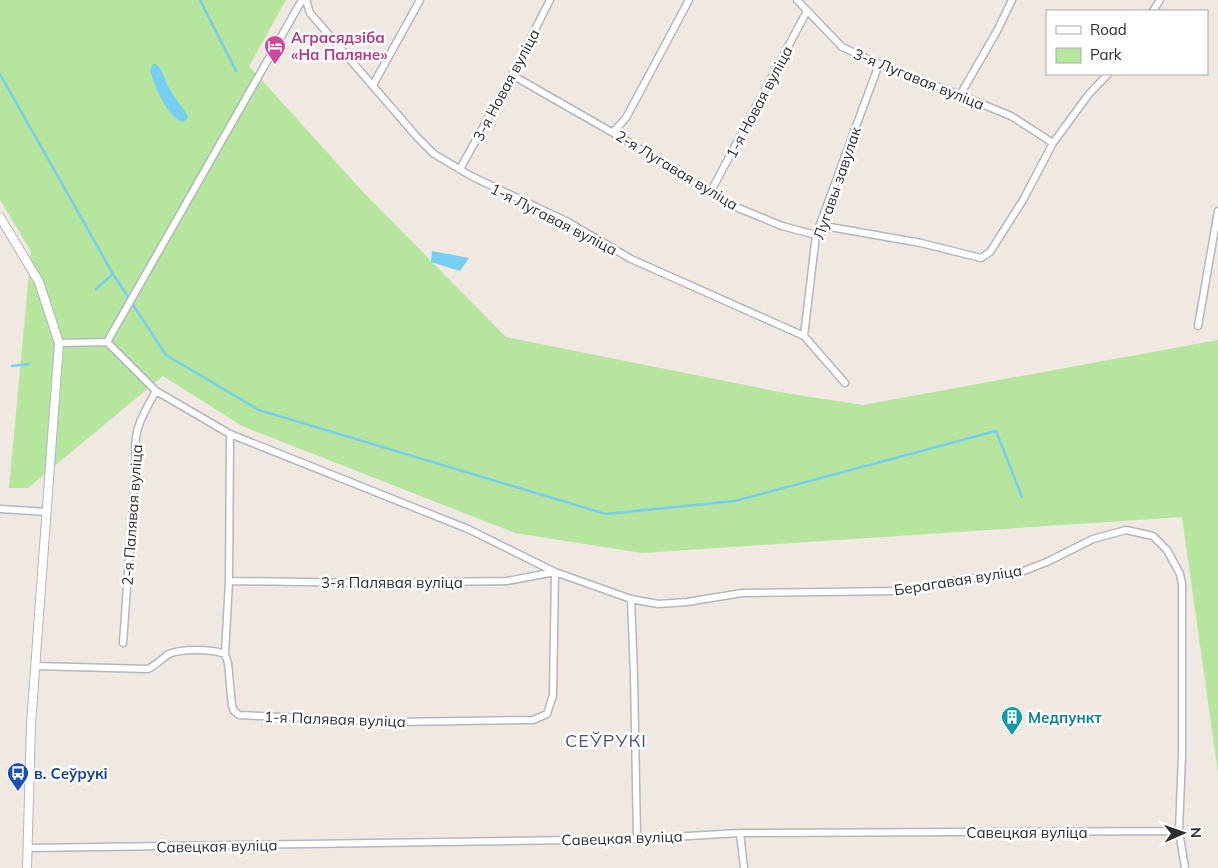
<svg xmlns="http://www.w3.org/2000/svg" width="1218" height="868" font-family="Mulish,sans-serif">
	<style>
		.green { fill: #b6e59e }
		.water { fill: #75cff0 }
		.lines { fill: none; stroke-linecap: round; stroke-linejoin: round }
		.stream { stroke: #75cff0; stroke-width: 2.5 }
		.minor-casing { stroke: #b4b7c1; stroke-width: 9 }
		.tertiary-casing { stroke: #b4b7c1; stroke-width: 10 }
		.minor { stroke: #fff; stroke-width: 6 }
		.tertiary { stroke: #fff; stroke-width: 8 }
		.labels { text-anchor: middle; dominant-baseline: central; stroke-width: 5; stroke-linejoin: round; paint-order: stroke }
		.hotel-label { font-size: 15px; font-weight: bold; fill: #b23c85; stroke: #fff; text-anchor: start }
		.street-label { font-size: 15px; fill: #2e2e2e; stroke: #fff }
		.culture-label { font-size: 15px; font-weight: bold; fill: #0d838f; stroke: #fff; text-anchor: start }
		.transit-label { font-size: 15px; font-weight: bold; fill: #164399; stroke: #fff; text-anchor: start }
		.quarter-label { font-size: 18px; letter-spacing: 1px; fill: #4d5680; stroke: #fff }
	</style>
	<rect width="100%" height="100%" fill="#efe9e1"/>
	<!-- green -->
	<path class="green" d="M 0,0 L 286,0 L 249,66 L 364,193 L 506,337 L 785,393 L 863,405 L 1218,340 L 1218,773 L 1182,517 L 642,553 L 515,533 L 242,426 L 163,376 L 28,488 L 9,488 L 31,251 L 0,200 Z"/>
	<!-- water -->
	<path class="water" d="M 153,64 L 156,64 C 163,70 164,78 168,86 C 173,97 183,106 188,117 L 186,120 L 183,122 C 167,117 154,85 150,70 Z
		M 432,251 L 469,258 L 460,271 L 431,262 Z"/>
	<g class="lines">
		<!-- stream -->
		<path class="stream" d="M 200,0 L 236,71
			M 0,74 L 113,274 L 166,355 L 259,410 L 606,514 L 735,501 L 996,431 L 1022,497
			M 96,289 L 113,274
			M 12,366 L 29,364"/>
		<!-- minor casing -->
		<g class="minor-casing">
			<path id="minor" d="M 306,0 L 310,13 L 417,137 L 434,154 L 471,176 L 568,222 L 631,259 L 804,336 L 845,383
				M 797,0 L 842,47 L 879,64 L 960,95 L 1011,116 L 1053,143
				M 1153,11 L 1160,0
				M 512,75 L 629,142 L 710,193 L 736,207 L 782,226 L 816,235 L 830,227 L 921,243 L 981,258 L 990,252 L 1023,200 L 1053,143 L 1089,94 L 1108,74
				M 373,85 L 420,0
				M 960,95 L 997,31 L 1012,0
				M 613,132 L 626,118 L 689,0
				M 460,169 L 512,75 L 550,0
				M 710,193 L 807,11
				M 1198,326 L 1218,211
				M 804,336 L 816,235 L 879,64
				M 107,342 L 156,391 L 230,434 L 468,529 L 555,572 L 631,599 L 658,604 L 687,602 L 742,593 L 901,591 L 952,581 L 1021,572 L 1047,562 L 1093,539 L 1126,530 L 1153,536 L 1167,550 L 1180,574 L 1182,584 L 1182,754 L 1179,831 L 1185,868
				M 59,343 L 107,342 L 302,0
				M 0,509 L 47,512
				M 631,599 L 634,675 L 637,839
				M 123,643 L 136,461 C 132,431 142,416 156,391
				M 225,654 L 229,581 L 230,434
				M 36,666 L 148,669 C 156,665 161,660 167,655 C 180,648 212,649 225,654 L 228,663 L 232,706 L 234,711 L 239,715 L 397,722 L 533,720 L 547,714 L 553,695 L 555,572 L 507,581 L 369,583 L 229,581
				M 740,833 L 744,868
				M 28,848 L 637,839 L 740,833 L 1179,831"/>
		</g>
		<!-- tertiary casing -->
		<g class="tertiary-casing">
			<path id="tertiary" d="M 0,217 L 39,282 L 59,343 L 31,724 L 27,868"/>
		</g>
		<!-- minor -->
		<use href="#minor" class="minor"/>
		<!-- tertiary -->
		<use href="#tertiary" class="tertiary"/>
	</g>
	<!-- icons -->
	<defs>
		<g id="hotel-pin" transform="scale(1.125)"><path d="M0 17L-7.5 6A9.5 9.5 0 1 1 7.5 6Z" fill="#d1479c" stroke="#fff"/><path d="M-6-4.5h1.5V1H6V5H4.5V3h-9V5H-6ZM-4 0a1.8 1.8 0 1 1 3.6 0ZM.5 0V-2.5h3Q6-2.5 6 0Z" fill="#fff"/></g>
		<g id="building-pin" transform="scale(1.125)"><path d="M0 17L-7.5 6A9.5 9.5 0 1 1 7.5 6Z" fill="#0f9aa8" stroke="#fff"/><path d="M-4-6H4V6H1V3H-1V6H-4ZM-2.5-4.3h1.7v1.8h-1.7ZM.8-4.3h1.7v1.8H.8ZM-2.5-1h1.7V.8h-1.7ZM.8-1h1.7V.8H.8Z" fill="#fff"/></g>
		<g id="bus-pin" transform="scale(1.125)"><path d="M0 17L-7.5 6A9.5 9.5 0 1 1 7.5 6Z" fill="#1a4fb4" stroke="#fff"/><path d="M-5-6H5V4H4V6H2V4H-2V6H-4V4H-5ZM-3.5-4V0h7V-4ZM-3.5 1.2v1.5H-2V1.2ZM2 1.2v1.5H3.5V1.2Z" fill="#fff"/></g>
	</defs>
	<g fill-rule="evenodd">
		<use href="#hotel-pin" x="275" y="46"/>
		<use href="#building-pin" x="1012" y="717"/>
		<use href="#bus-pin" x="18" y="773"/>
	</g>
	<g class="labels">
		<!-- hotel labels -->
		<g class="hotel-label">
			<text x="291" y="37">Аграсядзіба<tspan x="291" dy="17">«На Паляне»</tspan></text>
		</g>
		<!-- street labels -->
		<g class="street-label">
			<text transform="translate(919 79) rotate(22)">3-я Лугавая вуліца</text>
			<text transform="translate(506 85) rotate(-62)">3-я Новая вуліца</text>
			<text transform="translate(759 102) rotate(-62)">1-я Новая вуліца</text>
			<text transform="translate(677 170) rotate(31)">2-я Лугавая вуліца</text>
			<text transform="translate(837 183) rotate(-71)">Лугавы завулак</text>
			<text transform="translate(554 219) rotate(27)">1-я Лугавая вуліца</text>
			<text transform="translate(132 515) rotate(-86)">2-я Палявая вуліца</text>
			<text transform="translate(958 580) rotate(-9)">Берагавая вуліца</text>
			<text x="392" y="582">3-я Палявая вуліца</text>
			<text transform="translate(335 719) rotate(2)">1-я Палявая вуліца</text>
			<text x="1027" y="832">Савецкая вуліца</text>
			<text transform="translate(622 838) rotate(-2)">Савецкая вуліца</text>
			<text transform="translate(217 846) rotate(-1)">Савецкая вуліца</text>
		</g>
		<!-- culture labels -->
		<g class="culture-label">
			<text x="1028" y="717">Медпункт</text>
		</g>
		<!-- transit labels -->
		<g class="transit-label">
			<text x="34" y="773">в. Сеўрукі</text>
		</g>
		<!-- quarter labels -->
		<g class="quarter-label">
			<text x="606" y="740">СЕЎРУКІ</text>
		</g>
	</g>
	<!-- legend -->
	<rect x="1046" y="10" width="162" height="65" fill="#ffffff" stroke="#ababab"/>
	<rect x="1056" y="26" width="25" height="8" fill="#ffffff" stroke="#ababab"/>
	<text x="1090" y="35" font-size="15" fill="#2e2e2e">Road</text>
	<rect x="1056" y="48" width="25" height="15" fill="#b6e59e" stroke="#ababab"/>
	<text x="1090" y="60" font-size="15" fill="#2e2e2e">Park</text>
	<!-- north arrow -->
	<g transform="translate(1183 833) rotate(88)" stroke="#ffffff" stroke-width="4" paint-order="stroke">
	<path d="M0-4L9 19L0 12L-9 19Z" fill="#2e2e2e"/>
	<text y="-8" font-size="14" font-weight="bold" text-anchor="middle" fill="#2e2e2e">N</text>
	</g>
</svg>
